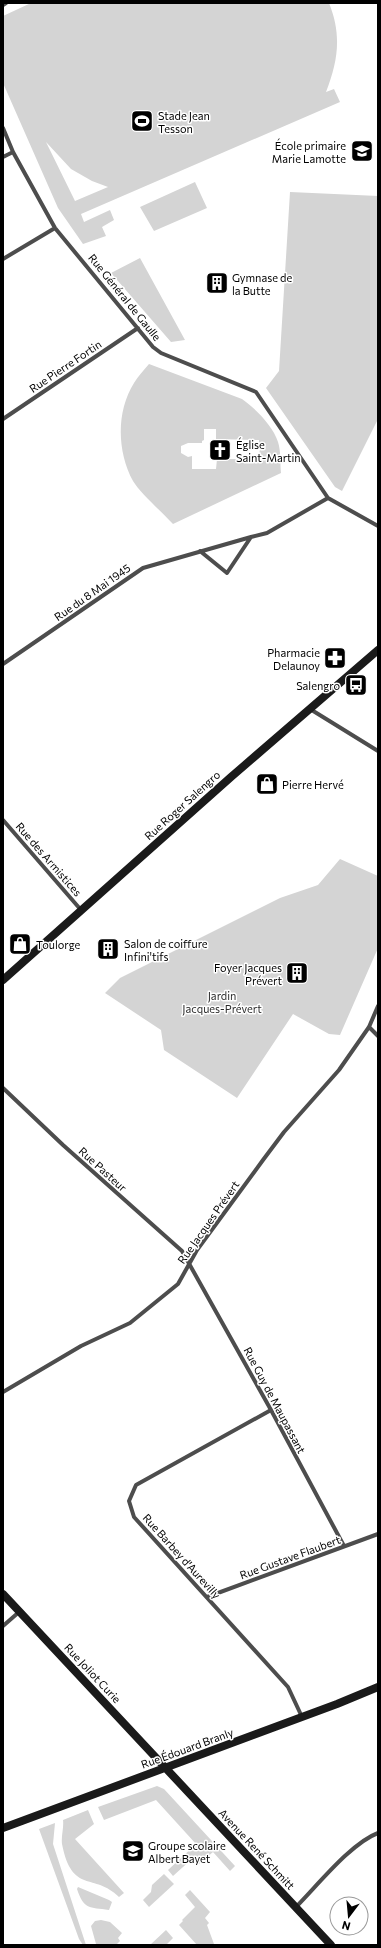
<svg xmlns="http://www.w3.org/2000/svg" width="381" height="1948" font-family="Commissioner,sans-serif">
	<style>
		.green { fill: #d4d4d4; fill-rule: evenodd }
		.lines { fill: none; stroke-linecap: round; stroke-linejoin: round }
		.street { stroke: #4d4d4d; stroke-width: 4 }
		.secondary { stroke: #1a1a1a; stroke-width: 8 }
		.labels { text-anchor: middle; dominant-baseline: central; stroke-width: 3; stroke-linejoin: round; paint-order: stroke }
		.poi-label { font-size: 11px; fill: #000; stroke: #fff; text-anchor: start }
		.street-label { font-size: 11px; fill: #000; stroke: #fff }
		.park-label { font-size: 11px; fill: #2b2b2b; stroke: #fff }
	</style>
	<rect width="100%" height="100%" fill="#fff"/>
	<!-- green -->
	<path class="green" d="M 31,3 L 329,3 C 342,35 338,61 326,92 L 334,89 L 340,102 L 81,214 L 84,222 L 110,210 L 114,220 L 102,227 L 106,236 L 83,244 L 58,208 L 3,83 L 3,16 ZM 46,142 L 71,169 L 92,181 L 108,187 L 75,201 Z
		M 195,182 L 207,208 L 154,231 L 140,207 Z
		M 290,192 L 378,196 L 378,419 L 342,491 L 335,487 L 266,388 L 279,371 Z
		M 140,258 L 185,340 L 171,342 L 111,273 Z
		M 149,364 L 242,399 C 255,408 273,426 278,442 C 281,451 280,463 281,473 L 173,524 C 162,512 140,493 133,481 C 117,451 116,412 134,383 C 138,376 144,370 149,364 ZM 204,429 L 216,429 L 216,439 L 259,440 L 259,445 L 261,445 L 258,459 L 217,459 L 216,469 L 192,469 L 192,456 L 188,457 L 181,453 L 181,446 L 188,443 L 202,443 L 202,441 L 204,440 Z
		M 340,859 L 378,876 L 378,948 L 340,1035 L 329,1034 L 293,1014 L 237,1098 L 164,1050 L 161,1030 L 105,993 L 120,978 L 280,898 L 318,885 Z
		M 157,1786 L 164,1789 L 235,1866 L 230,1871 L 213,1852 L 199,1864 L 193,1858 L 173,1876 L 168,1870 L 196,1844 L 156,1800 L 104,1820 L 98,1807 Z
		M 88,1810 L 94,1824 L 75,1839 L 124,1893 L 119,1897 C 94,1872 72,1895 62,1844 C 61,1836 64,1828 63,1820 Z
		M 55,1823 L 53,1844 L 86,1945 L 83,1945 L 79,1939 L 39,1829 Z
		M 164,1874 L 174,1884 L 149,1907 L 143,1900 L 151,1892 L 152,1885 Z
		M 78,1887 L 109,1900 L 112,1902 L 109,1910 C 89,1907 84,1910 77,1889 Z
		M 190,1890 L 210,1912 L 205,1918 L 209,1923 L 207,1925 L 214,1944 L 217,1945 L 197,1945 L 179,1925 L 183,1921 L 182,1920 L 195,1907 L 185,1895 Z
		M 101,1920 L 110,1922 L 122,1933 L 118,1938 L 120,1941 L 116,1945 L 96,1944 L 91,1926 L 95,1921 Z
		M 166,1930 L 173,1938 L 166,1945 L 150,1945 Z"/>
	<g class="lines">
		<!-- street -->
		<path class="street" d="M 3,5 L 6,3
			M 3,128 L 13,152 L 55,228 L 153,347 L 161,353 L 256,392 L 328,498 L 378,526
			M 3,157 L 13,152
			M 3,259 L 55,228
			M 3,419 L 138,328
			M 251,537 L 267,533 L 328,498
			M 3,664 L 143,568 L 251,537 L 227,573 L 200,551
			M 310,709 L 378,751
			M 3,820 L 81,910
			M 369,1027 L 378,1036
			M 3,1088 L 63,1145 L 182,1251 L 271,1410 L 344,1546
			M 3,1392 L 81,1346 L 130,1323 L 178,1284 L 197,1250 L 263,1160 L 284,1132 L 339,1070 L 369,1027 L 378,1006
			M 271,1410 L 136,1485 L 129,1501 L 134,1517 L 288,1687 L 302,1717
			M 207,1597 L 378,1534
			M 3,1626 L 19,1612
			M 296,1907 C 317,1886 351,1843 378,1833"/>
		<!-- secondary -->
		<path class="secondary" d="M 3,980 L 231,777 L 378,650
			M 3,1594 L 331,1945
			M 3,1828 L 337,1704 L 378,1687"/>
	</g>
	<!-- icons -->
	<defs>
		<g id="stadium-square" transform="scale(1.15)"><rect x="-9" y="-9" width="18" height="18" rx="4" fill="#000" stroke="#fff"/><path d="M0-5a6.5 5 0 1 0 0 10a6.5 5 0 1 0 0-10ZM-3.5-1.8h7v3.6h-7Z" fill="#fff"/></g>
		<g id="school-square" transform="scale(1.15)"><rect x="-9" y="-9" width="18" height="18" rx="4" fill="#000" stroke="#fff"/><path d="M0-5L7-2L0 1L-7-2ZM-4 1L0 2.5L4 1V4Q0 6-4 4Z" fill="#fff"/></g>
		<g id="building-square" transform="scale(1.15)"><rect x="-9" y="-9" width="18" height="18" rx="4" fill="#000" stroke="#fff"/><path d="M-4-6H4V6H1V3H-1V6H-4ZM-2.5-4.3h1.7v1.8h-1.7ZM.8-4.3h1.7v1.8H.8ZM-2.5-1h1.7V.8h-1.7ZM.8-1h1.7V.8H.8Z" fill="#fff"/></g>
		<g id="church-square" transform="scale(1.15)"><rect x="-9" y="-9" width="18" height="18" rx="4" fill="#000" stroke="#fff"/><path d="M-1.2-6h2.4v3.5h3.3v2.4h-3.3V6h-2.4V-.1h-3.3v-2.4h3.3Z" fill="#fff"/></g>
		<g id="pharmacy-square" transform="scale(1.15)"><rect x="-9" y="-9" width="18" height="18" rx="4" fill="#000" stroke="#fff"/><path d="M-2-6h4v4h4v4h-4v4h-4v-4h-4v-4h4Z" fill="#fff"/></g>
		<g id="bus-square" transform="scale(1.15)"><rect x="-9" y="-9" width="18" height="18" rx="4" fill="#000" stroke="#fff"/><path d="M-5-6H5V4H4V6H2V4H-2V6H-4V4H-5ZM-3.5-4V0h7V-4ZM-3.5 1.2v1.5H-2V1.2ZM2 1.2v1.5H3.5V1.2Z" fill="#fff"/></g>
		<g id="shop-square" transform="scale(1.15)"><rect x="-9" y="-9" width="18" height="18" rx="4" fill="#000" stroke="#fff"/><path d="M-5-2.5h2.3a2.7 3.5 0 0 1 5.4 0H5L5.5 6h-11ZM-1.5-2.5h3a1.5 2.3 0 0 0-3 0Z" fill="#fff"/></g>
	</defs>
	<g fill-rule="evenodd">
		<use href="#stadium-square" x="142" y="121"/>
		<use href="#school-square" x="362" y="151"/>
		<use href="#building-square" x="217" y="283"/>
		<use href="#church-square" x="220" y="450"/>
		<use href="#pharmacy-square" x="335" y="658"/>
		<use href="#bus-square" x="356" y="685"/>
		<use href="#shop-square" x="267" y="784"/>
		<use href="#shop-square" x="20" y="944"/>
		<use href="#building-square" x="108" y="949"/>
		<use href="#building-square" x="297" y="973"/>
		<use href="#school-square" x="133" y="1851"/>
	</g>
	<g class="labels">
		<!-- poi labels -->
		<g class="poi-label">
			<text x="158" y="115">Stade Jean<tspan x="158" dy="13">Tesson</tspan></text>
			<text x="346" y="145" text-anchor="end">École primaire<tspan x="346" dy="13">Marie Lamotte</tspan></text>
			<text x="232" y="277">Gymnase de<tspan x="232" dy="13">la Butte</tspan></text>
			<text x="236" y="444">Église<tspan x="236" dy="13">Saint-Martin</tspan></text>
			<text x="320" y="652" text-anchor="end">Pharmacie<tspan x="320" dy="13">Delaunoy</tspan></text>
			<text x="340" y="685" text-anchor="end">Salengro</text>
			<text x="282" y="784">Pierre Hervé</text>
			<text x="124" y="943">Salon de coiffure<tspan x="124" dy="13">Infini'tifs</tspan></text>
			<text x="36" y="944">Toulorge</text>
			<text x="282" y="967" text-anchor="end">Foyer Jacques<tspan x="282" dy="13">Prévert</tspan></text>
			<text x="148" y="1845">Groupe scolaire<tspan x="148" dy="13">Albert Bayet</tspan></text>
		</g>
		<!-- street labels -->
		<g class="street-label">
			<text transform="translate(125 297) rotate(51)">Rue Général de Gaulle</text>
			<text transform="translate(65 366) rotate(-34)">Rue Pierre Fortin</text>
			<text transform="translate(92 592) rotate(-35)">Rue du 8 Mai 1945</text>
			<text transform="translate(182 805) rotate(-42)">Rue Roger Salengro</text>
			<text transform="translate(49 859) rotate(49)">Rue des Armistices</text>
			<text transform="translate(103 1169) rotate(42)">Rue Pasteur</text>
			<text transform="translate(208 1222) rotate(-55)">Rue Jacques Prévert</text>
			<text transform="translate(275 1400) rotate(62)">Rue Guy de Maupassant</text>
			<text transform="translate(182 1556) rotate(48)">Rue Barbey d'Aurevilly</text>
			<text transform="translate(290 1557) rotate(-20)">Rue Gustave Flaubert</text>
			<text transform="translate(93 1673) rotate(47)">Rue Joliot Curie</text>
			<text transform="translate(187 1748) rotate(-20)">Rue Édouard Branly</text>
			<text transform="translate(257 1849) rotate(47)">Avenue René Schmitt</text>
		</g>
		<!-- park labels -->
		<g class="park-label">
			<text x="222" y="995">Jardin<tspan x="222" dy="13">Jacques-Prévert</tspan></text>
		</g>
	</g>
	<!-- border -->
	<rect width="381" height="1948" fill="none" stroke="#000000" stroke-width="8"/>
	<!-- north arrow -->
	<g transform="translate(349 1916) rotate(196)"><circle r="19" fill="#ffffff" stroke="#999999"/>
	<path d="M0-3L7 15L0 10L-7 15Z" fill="#000000"/>
	<text y="-6" font-size="11" font-weight="bold" text-anchor="middle" fill="#000000">N</text>
	</g>
</svg>
